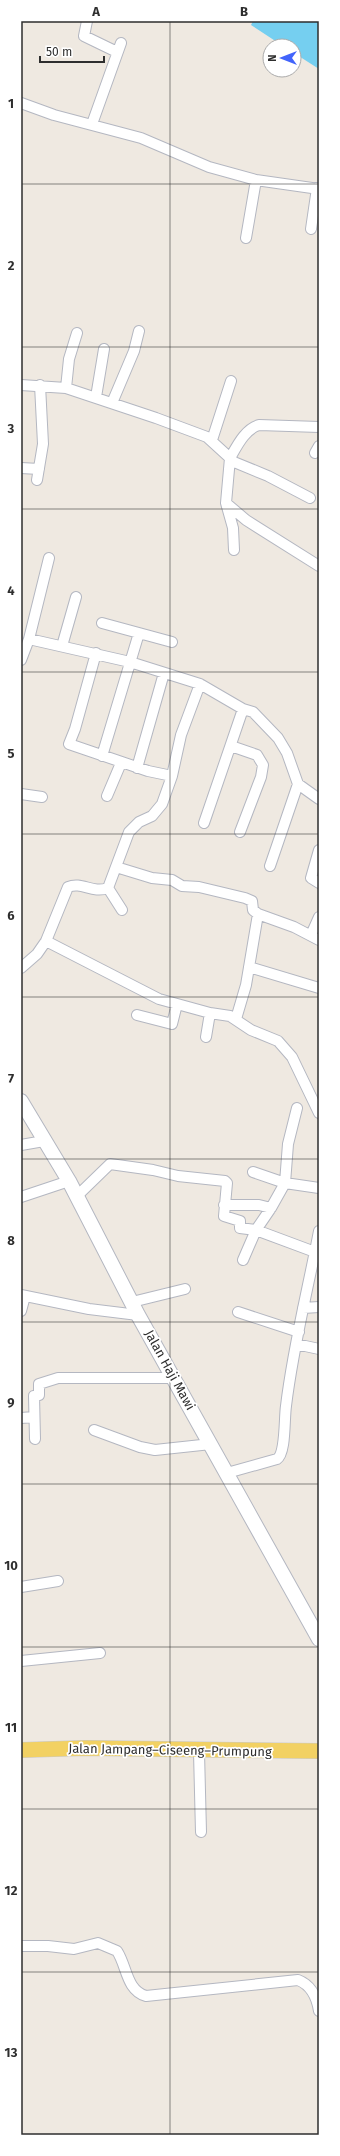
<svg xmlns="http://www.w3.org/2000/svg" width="340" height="2156" font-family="'Fira Sans',sans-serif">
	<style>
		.water { fill: #75cff0 }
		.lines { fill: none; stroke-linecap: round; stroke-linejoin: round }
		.street-casing { stroke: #b4b7c1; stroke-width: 12 }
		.secondary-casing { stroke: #b4b7c1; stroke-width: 16 }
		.primary-casing { stroke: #c9c9c9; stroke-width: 16 }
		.street { stroke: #fff; stroke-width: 10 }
		.secondary { stroke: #fff; stroke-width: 14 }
		.primary { stroke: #f2d163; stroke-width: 15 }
		.grid { fill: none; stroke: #2e2e2e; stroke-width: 1; stroke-opacity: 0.55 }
		.labels { text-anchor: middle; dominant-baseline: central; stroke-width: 3.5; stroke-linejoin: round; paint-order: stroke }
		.street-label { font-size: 13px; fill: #2e2e2e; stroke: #fff }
		.neatline { fill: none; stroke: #2e2e2e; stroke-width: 1.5 }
		.grid-label { font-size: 13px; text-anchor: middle; font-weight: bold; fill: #2e2e2e }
	</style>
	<rect width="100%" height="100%" fill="#efe9e1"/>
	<!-- water -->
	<path class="water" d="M 253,21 L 319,21 L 319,69 L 294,53 L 294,46 L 283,46 L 251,25 Z"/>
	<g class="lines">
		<!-- street casing -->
		<g class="street-casing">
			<path id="street" d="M 87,21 L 84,36 L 117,52
				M 21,103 L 54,115 L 141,138 L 209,167 L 256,180 L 319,189
				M 92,124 L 121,43
				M 311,229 L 317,188
				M 246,238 L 256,180
				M 21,385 L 66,388 L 156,418 L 207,437 L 230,458 L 226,503 L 246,520 L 319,566
				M 66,388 L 69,359 L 77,333
				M 96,397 L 104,349
				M 112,403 L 134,351 L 139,331
				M 212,440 L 231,381
				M 315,453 L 319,446
				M 21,468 L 39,469
				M 37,480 L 43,444 L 40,385
				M 310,498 L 268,476 L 234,462 L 230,458 C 237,446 245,429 259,425 L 319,427
				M 226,503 L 233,528 L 234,550
				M 102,623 L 172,642
				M 29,639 L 130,662 L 200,684 L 243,709 L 253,712 L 278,738 L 287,753 L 298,784 L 319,799
				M 62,646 L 76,597
				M 96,653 L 75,729 L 69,744 L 148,771 L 172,776
				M 21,660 L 29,639 L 49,558
				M 231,746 L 257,755 L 263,765 L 261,777 L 240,832
				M 102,756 L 139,633
				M 137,768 L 164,673
				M 21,794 L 42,797
				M 107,796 L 121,763
				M 204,823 L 243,709
				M 319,850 L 311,878 L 319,883
				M 270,866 L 298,784
				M 116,867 L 152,878 L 172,880 L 182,886 L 199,887 L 245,898 L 252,901 L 253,910 L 258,914
				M 108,888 L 122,910
				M 311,935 L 319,917
				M 46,941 L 159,999 L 210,1013 L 230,1016 L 251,1030 L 278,1041 L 292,1057 L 319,1113
				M 249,967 L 319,988
				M 21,968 L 37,954 L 46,941 L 68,887 C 82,881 92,894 108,888 L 129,832 L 139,822 L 152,816 L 162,804 L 172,776 L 181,735 L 200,684
				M 137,1015 L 172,1024 L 177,1004
				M 236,1019 L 246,985 L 258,914 L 294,927 L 319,940
				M 206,1037 L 210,1013
				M 21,1145 L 44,1141
				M 253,1172 L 285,1183 L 319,1188
				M 77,1196 L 110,1164 L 153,1170 L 178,1176 L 225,1181 L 227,1183 L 224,1216 L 240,1221 L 240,1228 L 256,1230 L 315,1252
				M 21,1197 L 69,1181
				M 224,1205 L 259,1205 L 271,1208
				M 243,1260 L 256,1230 L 271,1208 L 285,1183 L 288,1144 L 297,1108
				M 21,1295 L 89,1309 L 138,1315
				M 132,1302 L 185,1289
				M 303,1308 L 319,1307
				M 21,1311 L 25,1296
				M 238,1312 L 299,1332
				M 296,1344 L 319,1349
				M 21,1418 L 34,1417
				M 94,1430 L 140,1447 L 155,1450 L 211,1444
				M 35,1439 L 34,1396 L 39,1395 L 39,1384 L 58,1378 L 175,1378
				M 227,1473 L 277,1459 C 286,1453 284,1419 286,1406 C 293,1347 308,1289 319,1231
				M 21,1587 L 58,1581
				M 21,1661 L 100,1653
				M 198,1751 L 199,1752 L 201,1832
				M 21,1946 L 48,1946 L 74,1949 L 98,1943 L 117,1951 C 127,1966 126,1990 146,1996 L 298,1980 C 311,1985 317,1998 319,2011"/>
		</g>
		<!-- secondary casing -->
		<g class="secondary-casing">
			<path id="secondary" d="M 21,1101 L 69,1181 L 138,1315 L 319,1639"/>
		</g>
		<!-- primary casing -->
		<g class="primary-casing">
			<path id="primary" d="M 21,1750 L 86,1748 L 319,1751"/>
		</g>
		<!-- street -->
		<use href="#street" class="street"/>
		<!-- secondary -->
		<use href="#secondary" class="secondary"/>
		<!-- primary -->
		<use href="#primary" class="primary"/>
	</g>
	<!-- grid -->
	<path class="grid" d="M 170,21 L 170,2135M 21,184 L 319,184M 21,347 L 319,347M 21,509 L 319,509M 21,672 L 319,672M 21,834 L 319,834M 21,997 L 319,997M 21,1159 L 319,1159M 21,1322 L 319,1322M 21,1484 L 319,1484M 21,1647 L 319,1647M 21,1809 L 319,1809M 21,1972 L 319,1972"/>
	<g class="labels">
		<!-- street labels -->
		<g class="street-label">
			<text transform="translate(170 1370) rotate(61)">Jalan Haji Mawi</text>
			<text transform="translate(170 1750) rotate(1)">Jalan Jampang–Ciseeng–Prumpung</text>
		</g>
	</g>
	<!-- border -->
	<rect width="340" height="2156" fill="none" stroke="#ffffff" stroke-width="44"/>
	<!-- north arrow -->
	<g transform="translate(282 58) rotate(270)"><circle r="19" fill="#ffffff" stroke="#ababab"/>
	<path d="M0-3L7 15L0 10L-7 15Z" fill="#4264fb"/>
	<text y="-6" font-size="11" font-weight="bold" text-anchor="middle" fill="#2e2e2e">N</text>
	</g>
	<!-- scale -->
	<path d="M40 56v6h64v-6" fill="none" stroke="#2e2e2e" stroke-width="2"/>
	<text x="46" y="56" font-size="12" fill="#2e2e2e" stroke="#ffffff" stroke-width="3" paint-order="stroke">50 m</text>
	<rect x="22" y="22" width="296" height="2112" class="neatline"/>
	<g class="grid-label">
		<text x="96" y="16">A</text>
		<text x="244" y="16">B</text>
		<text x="11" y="108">1</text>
		<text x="11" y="270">2</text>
		<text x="11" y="433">3</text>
		<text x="11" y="595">4</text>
		<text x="11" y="758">5</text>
		<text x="11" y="920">6</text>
		<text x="11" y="1083">7</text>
		<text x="11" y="1245">8</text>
		<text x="11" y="1407">9</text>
		<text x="11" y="1570">10</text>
		<text x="11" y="1732">11</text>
		<text x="11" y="1895">12</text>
		<text x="11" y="2057">13</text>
	</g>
</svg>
